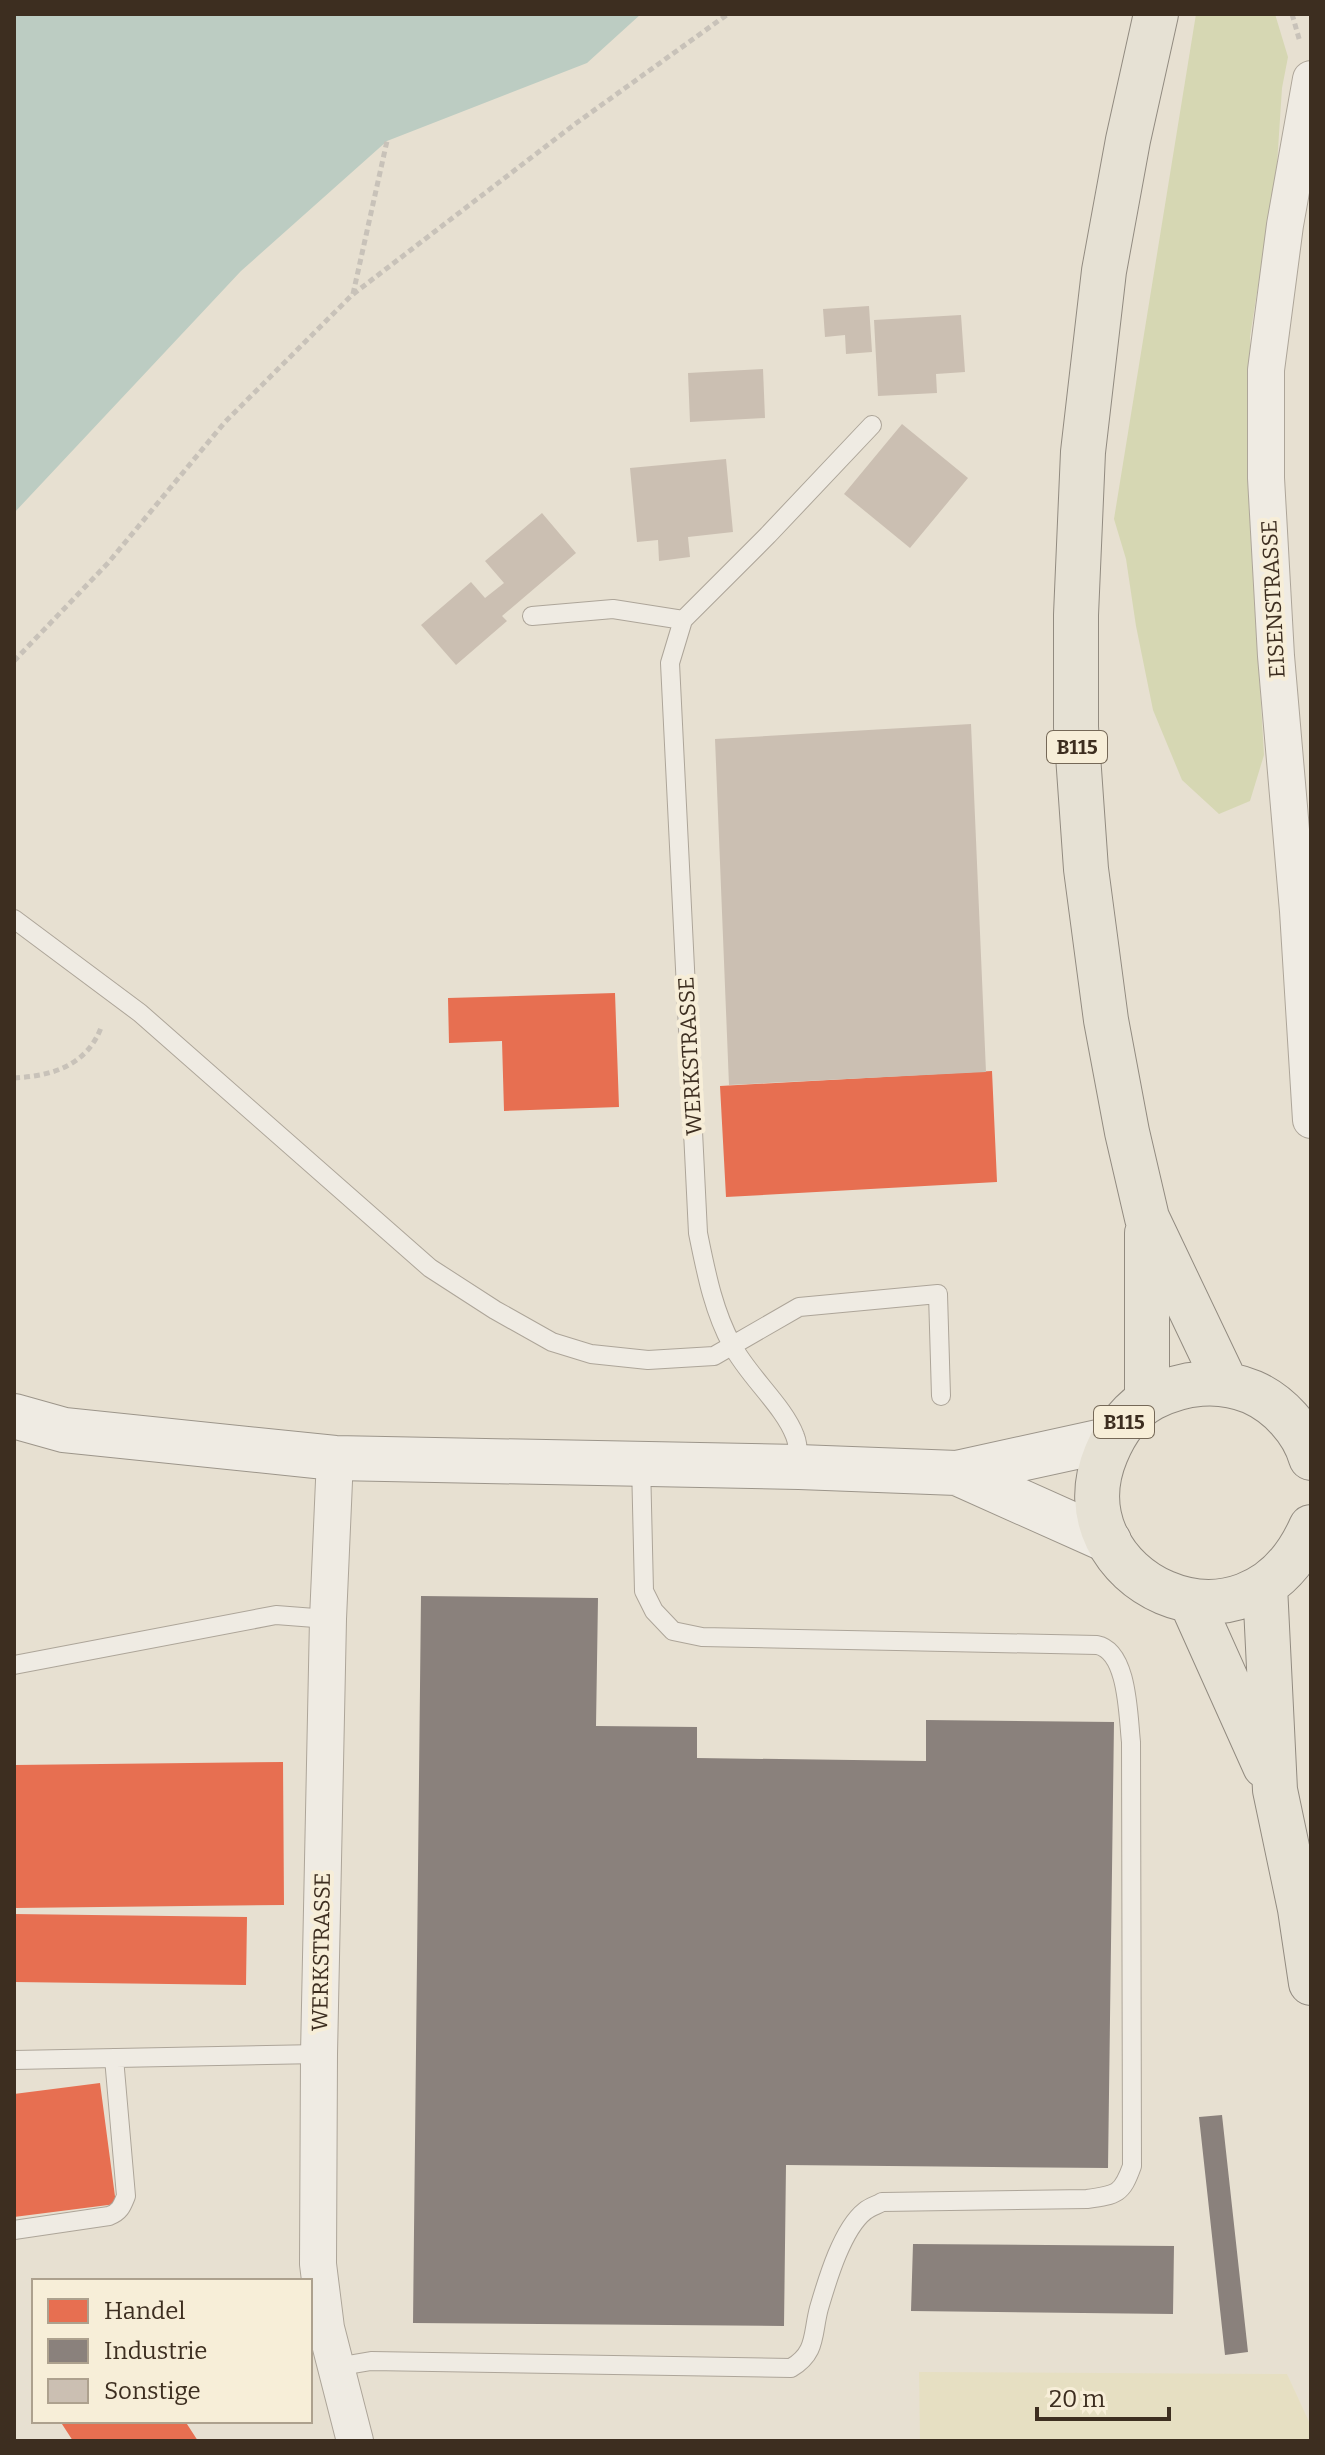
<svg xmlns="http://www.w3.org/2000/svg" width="1325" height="2455" font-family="Bitter,serif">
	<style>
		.farmland { fill: #e6dfc2 }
		.green { fill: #d6d7b3 }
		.water { fill: #bcccc2 }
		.shops { fill: #e76f51 }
		.industry { fill: #8a817c }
		.building { fill: #cbbfb2 }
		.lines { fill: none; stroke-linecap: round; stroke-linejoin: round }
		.lane-casing { stroke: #ada599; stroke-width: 20 }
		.street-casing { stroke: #ada599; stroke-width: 38 }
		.secondary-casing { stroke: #9c958a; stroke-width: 46 }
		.primary-casing { stroke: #928b80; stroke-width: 46 }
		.path { stroke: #c8c2b9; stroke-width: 5; stroke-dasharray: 6 4; stroke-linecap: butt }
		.lane { stroke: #efebe3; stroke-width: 18 }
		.street { stroke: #efebe3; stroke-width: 36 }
		.secondary { stroke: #efebe3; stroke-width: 44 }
		.primary { stroke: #e6e1d4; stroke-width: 44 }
		.labels { text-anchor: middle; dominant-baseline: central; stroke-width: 8; stroke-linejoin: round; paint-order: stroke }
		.shield { fill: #f7eed8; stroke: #756857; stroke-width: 2 }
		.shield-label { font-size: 20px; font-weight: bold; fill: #3d2e20 }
		.street-label { font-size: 22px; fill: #3d2e20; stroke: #f7eed8 }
	</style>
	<rect width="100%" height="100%" fill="#e7e0d1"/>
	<!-- farmland -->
	<path class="farmland" d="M 919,2372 L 1287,2374 L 1311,2426 L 1311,2441 L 920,2441 Z"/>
	<!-- green -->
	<path class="green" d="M 1196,14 L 1275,14 L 1288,57 L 1282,88 L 1277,165 L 1250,337 L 1256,619 L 1264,755 L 1250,801 L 1219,814 L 1182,780 L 1153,710 L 1136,626 L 1126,559 L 1114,519 Z"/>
	<!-- water -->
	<path class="water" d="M 14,14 L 641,14 L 587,63 L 387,141 L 241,271 L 14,513 Z"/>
	<!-- shops -->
	<path class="shops" d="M 615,993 L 619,1107 L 504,1111 L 502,1041 L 449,1043 L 448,998 Z
		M 992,1071 L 997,1182 L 726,1197 L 720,1086 Z
		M 283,1762 L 284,1905 L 14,1908 L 14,1765 Z
		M 14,1914 L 247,1917 L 246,1985 L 14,1982 Z
		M 100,2083 L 116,2204 L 14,2217 L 14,2094 Z
		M 60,2421 L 185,2421 L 198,2441 L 73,2441 Z"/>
	<!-- industry -->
	<path class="industry" d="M 421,1596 L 598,1598 L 596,1726 L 697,1727 L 697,1758 L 926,1761 L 926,1720 L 1114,1722 L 1108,2168 L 786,2165 L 784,2326 L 413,2323 Z
		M 1222,2115 L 1248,2352 L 1225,2355 L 1199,2117 Z
		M 913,2244 L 1174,2246 L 1173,2314 L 911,2311 Z"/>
	<!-- building -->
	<path class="building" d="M 869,306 L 872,352 L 846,354 L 845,335 L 825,337 L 823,309 Z
		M 961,315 L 965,372 L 936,374 L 937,393 L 878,396 L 874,320 Z
		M 763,369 L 765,418 L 690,422 L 688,373 Z
		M 902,424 L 968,478 L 910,548 L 844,494 Z
		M 726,459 L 733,532 L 688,537 L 690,557 L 659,561 L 658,540 L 637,542 L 630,468 Z
		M 542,513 L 576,553 L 502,616 L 507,621 L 456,665 L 421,625 L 471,582 L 485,598 L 504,583 L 485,561 Z
		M 971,724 L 986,1072 L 729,1085 L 715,739 Z"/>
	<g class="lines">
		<!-- lane casing -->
		<g class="lane-casing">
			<path id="lane" d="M 532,616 L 613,609 L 683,620
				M 14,919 L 140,1013 L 430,1268 L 495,1310 L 552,1342 L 591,1354 L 648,1360 L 714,1356 L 799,1307 L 938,1294 L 941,1396
				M 799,1467 C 798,1457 799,1446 795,1436 C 784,1406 748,1376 732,1345 C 713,1310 706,1272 698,1233 L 670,663 L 683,620 L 768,535 L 872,425
				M 14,1665 L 276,1615 L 328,1619
				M 14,2060 L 319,2054
				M 14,2230 L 109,2216 C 120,2212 122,2206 126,2196 L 114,2058
				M 336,2367 L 371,2361 L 791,2368 C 817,2353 812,2334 819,2308 C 827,2281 842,2229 865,2211 C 870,2207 877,2205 882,2202 L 1087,2199 C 1117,2195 1122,2194 1132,2166 L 1131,1742 C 1128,1715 1128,1651 1097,1645 L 702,1637 L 673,1631 L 654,1611 L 644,1591 L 641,1463"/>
		</g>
		<!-- street casing -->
		<g class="street-casing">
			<path id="street" d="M 1311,79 L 1285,225 L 1266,370 L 1266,478 L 1276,656 L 1298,911 L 1311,1120
				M 335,1458 L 328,1619 L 319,2054 L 318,2264 L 326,2328 L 355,2441"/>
		</g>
		<!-- secondary casing -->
		<g class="secondary-casing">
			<path id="secondary" d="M 14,1416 L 64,1430 L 335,1458 L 799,1467 L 957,1473 L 1112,1439
				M 957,1473 L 1109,1541"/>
		</g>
		<!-- primary casing -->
		<g class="primary-casing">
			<path id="primary" d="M 1156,14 L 1128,140 L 1104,271 L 1083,452 L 1076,615 L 1076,727 L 1086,869 L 1106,1020 L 1127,1132 L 1147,1218 L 1226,1384
				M 1147,1233 L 1147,1400
				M 1311,1458 C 1303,1430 1279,1404 1252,1392 C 1219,1378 1183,1382 1152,1398 C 1130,1410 1115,1432 1106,1454 C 1054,1578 1246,1675 1311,1527
				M 1265,1586 L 1275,1790 L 1300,1909 L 1311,1983
				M 1191,1601 L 1265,1766"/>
		</g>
		<!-- path -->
		<path class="path" d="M 1292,14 L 1300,42
			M 353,294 L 387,141
			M 14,661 L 108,563 L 225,422 L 352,295 L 575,124 L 728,14
			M 14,1078 C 53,1076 88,1065 102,1025"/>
		<!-- lane -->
		<use href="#lane" class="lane"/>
		<!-- street -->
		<use href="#street" class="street"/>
		<!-- secondary -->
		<use href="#secondary" class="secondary"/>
		<!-- primary -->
		<use href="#primary" class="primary"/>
	</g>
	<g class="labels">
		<!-- shield labels -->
		<g class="shield">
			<rect x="1047" y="731" width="60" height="32" rx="6"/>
			<rect x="1094" y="1406" width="60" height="32" rx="6"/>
		</g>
		<g class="shield-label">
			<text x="1077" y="747">B115</text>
			<text x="1124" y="1422">B115</text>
		</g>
		<!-- street labels -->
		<g class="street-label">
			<text transform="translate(1273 599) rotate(-93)">EISENSTRASSE</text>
			<text transform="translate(690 1056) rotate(-93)">WERKSTRASSE</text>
			<text transform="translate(321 1952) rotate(-89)">WERKSTRASSE</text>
		</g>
	</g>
	<!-- border -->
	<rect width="1325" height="2455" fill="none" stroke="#3d2e20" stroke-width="32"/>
	<!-- legend -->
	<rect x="32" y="2279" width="280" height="144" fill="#f7eed8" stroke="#ada18e" stroke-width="2"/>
	<rect x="48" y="2299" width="40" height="24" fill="#e76f51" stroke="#ada18e" stroke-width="2"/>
	<text x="104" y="2319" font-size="24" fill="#3d2e20">Handel</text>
	<rect x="48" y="2339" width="40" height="24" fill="#8a817c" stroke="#ada18e" stroke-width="2"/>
	<text x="104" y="2359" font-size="24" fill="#3d2e20">Industrie</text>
	<rect x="48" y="2379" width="40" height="24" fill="#cbbfb2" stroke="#ada18e" stroke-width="2"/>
	<text x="104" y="2399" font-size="24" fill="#3d2e20">Sonstige</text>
	<!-- scale -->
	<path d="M1037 2407v12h132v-12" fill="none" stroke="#3d2e20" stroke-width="4"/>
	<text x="1049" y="2407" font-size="24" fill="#3d2e20" stroke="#f7eed8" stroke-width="6" paint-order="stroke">20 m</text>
</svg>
